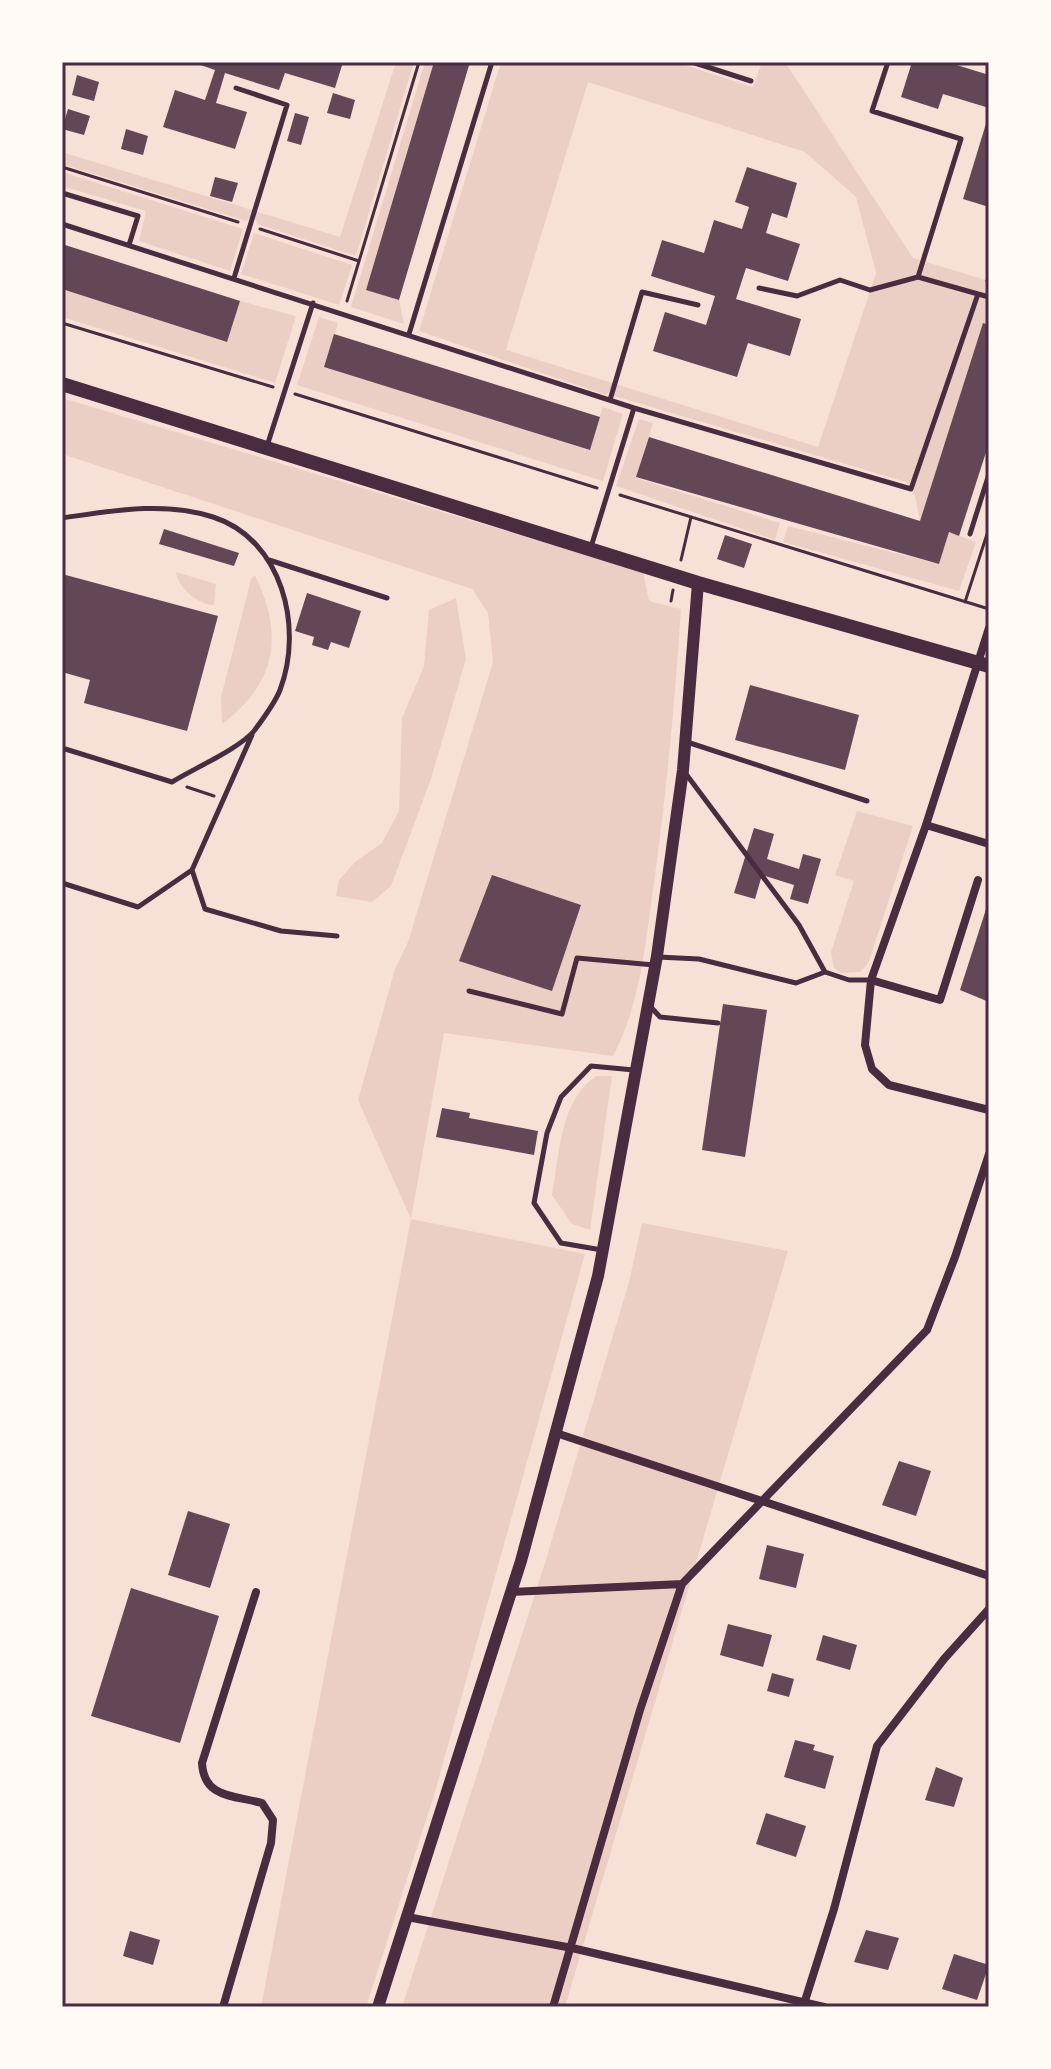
<svg xmlns="http://www.w3.org/2000/svg" width="1051" height="2069" font-family="'Sofia Sans Condensed',sans-serif">
	<style>
		.green { fill: #ebcfc5; fill-rule: evenodd }
		.building { fill: #644757 }
		.lines { fill: none; stroke-linecap: round; stroke-linejoin: round }
		.path { stroke: #4a2c40; stroke-width: 3 }
		.service { stroke: #4a2c40; stroke-width: 5 }
		.minor { stroke: #4a2c40; stroke-width: 8 }
		.tertiary { stroke: #4a2c40; stroke-width: 12 }
		.secondary { stroke: #4a2c40; stroke-width: 14 }
		.neatline { fill: none; stroke: #4a2c40; stroke-width: 3 }
	</style>
	<rect width="100%" height="100%" fill="#f7e1d7"/>
	<!-- green -->
	<path class="green" d="M 396,62 L 414,62 L 356,256 L 257,224 L 254,213 L 246,221 L 62,164 L 62,152 L 340,237 Z
		M 425,62 L 434,62 L 366,289 L 399,300 L 404,324 L 351,307 Z
		M 501,62 L 675,62 L 753,87 L 762,62 L 785,62 L 913,258 L 989,281 L 989,325 L 983,324 L 920,521 L 915,496 L 906,482 L 614,396 L 613,387 L 606,395 L 419,331 ZM 588,82 L 805,152 L 856,197 L 876,273 L 818,447 L 506,350 Z
		M 62,172 L 243,229 L 230,271 L 139,241 L 146,211 L 62,186 Z
		M 254,233 L 352,265 L 339,305 L 241,274 Z
		M 62,289 L 226,342 L 240,301 L 296,316 L 275,383 L 62,317 Z
		M 319,317 L 338,323 L 324,367 L 589,450 L 603,407 L 623,414 L 603,481 L 297,385 Z
		M 62,398 L 643,572 L 649,601 L 681,609 C 675,703 666,796 653,890 C 645,947 640,1005 613,1056 L 444,1033 L 411,1219 L 585,1254 L 435,1792 L 366,2007 L 261,2007 L 411,1219 L 358,1100 L 395,969 L 408,942 L 493,662 L 488,613 L 472,589 L 62,454 Z
		M 639,419 L 653,423 L 636,478 L 780,523 L 775,540 L 616,486 Z
		M 788,526 L 939,564 L 949,532 L 976,542 L 959,591 L 783,542 Z
		M 176,572 L 216,584 L 214,605 C 198,605 178,588 176,572 Z
		M 255,575 C 284,635 277,683 222,724 L 221,697 L 251,579 Z
		M 456,598 L 466,659 L 431,779 L 391,886 L 372,902 L 336,896 L 339,880 L 355,862 L 382,843 L 399,811 L 402,718 L 424,666 L 429,610 Z
		M 857,811 L 913,826 L 868,964 L 860,972 L 841,973 L 834,968 L 831,952 L 854,881 L 835,875 Z
		M 596,1076 L 612,1076 L 590,1230 L 572,1224 L 552,1195 C 560,1153 559,1102 596,1076 Z
		M 642,1223 L 788,1251 L 565,2007 L 402,2007 L 544,1566 L 629,1282 Z"/>
	<!-- building -->
	<path class="building" d="M 192,62 L 343,62 L 335,88 L 285,73 L 279,90 L 225,73 L 216,103 L 247,112 L 235,149 L 163,127 L 175,90 L 205,100 L 215,70 Z
		M 434,62 L 470,62 L 399,300 L 366,290 Z
		M 912,62 L 947,62 L 989,75 L 989,108 L 943,94 L 938,109 L 901,97 Z
		M 77,75 L 99,82 L 94,101 L 72,95 Z
		M 333,93 L 355,100 L 350,119 L 327,113 Z
		M 68,109 L 90,116 L 84,135 L 62,129 Z
		M 295,113 L 309,117 L 301,145 L 287,141 Z
		M 988,117 L 989,118 L 989,207 L 963,199 Z
		M 126,129 L 148,136 L 143,155 L 121,149 Z
		M 747,167 L 797,183 L 787,218 L 772,213 L 766,233 L 800,244 L 788,281 L 746,268 L 736,299 L 801,319 L 790,356 L 748,343 L 737,377 L 653,351 L 665,312 L 706,325 L 715,296 L 651,276 L 662,240 L 704,253 L 714,220 L 742,229 L 749,207 L 735,202 Z
		M 215,177 L 238,183 L 232,202 L 210,196 Z
		M 62,244 L 240,301 L 227,342 L 62,289 Z
		M 983,323 L 989,325 L 989,443 L 959,536 L 949,532 L 939,564 L 636,477 L 649,437 L 920,521 Z
		M 334,334 L 600,417 L 590,450 L 324,367 Z
		M 164,529 L 239,553 L 234,566 L 159,544 Z
		M 725,535 L 752,544 L 744,568 L 717,559 Z
		M 62,574 L 218,616 L 187,731 L 84,703 L 90,680 L 62,672 Z
		M 307,593 L 361,611 L 349,648 L 331,642 L 328,650 L 312,645 L 314,637 L 295,631 Z
		M 750,685 L 859,715 L 845,770 L 735,740 Z
		M 754,828 L 774,834 L 767,859 L 799,869 L 803,854 L 821,859 L 808,904 L 790,899 L 794,885 L 762,875 L 755,899 L 734,893 Z
		M 492,875 L 581,905 L 552,991 L 459,961 Z
		M 988,903 L 989,903 L 989,1002 L 960,990 Z
		M 723,1004 L 767,1010 L 745,1157 L 702,1150 Z
		M 442,1108 L 470,1113 L 469,1118 L 538,1131 L 534,1155 L 436,1137 Z
		M 899,1461 L 931,1471 L 916,1516 L 882,1505 Z
		M 188,1511 L 230,1524 L 210,1588 L 168,1575 Z
		M 767,1545 L 804,1554 L 796,1588 L 759,1579 Z
		M 131,1588 L 219,1616 L 180,1743 L 91,1716 Z
		M 728,1624 L 772,1635 L 763,1667 L 720,1655 Z
		M 823,1635 L 857,1645 L 850,1670 L 816,1660 Z
		M 772,1673 L 794,1679 L 789,1697 L 767,1691 Z
		M 795,1740 L 815,1745 L 813,1750 L 834,1756 L 825,1789 L 784,1777 Z
		M 936,1767 L 963,1778 L 954,1807 L 925,1800 Z
		M 766,1813 L 806,1826 L 796,1857 L 756,1844 Z
		M 866,1930 L 899,1938 L 888,1970 L 854,1962 Z
		M 130,1931 L 160,1940 L 153,1965 L 123,1956 Z
		M 954,1954 L 989,1965 L 977,2000 L 942,1989 Z"/>
	<g class="lines">
		<!-- path -->
		<path class="path" d="M 62,167 L 238,222
			M 260,229 L 359,261
			M 987,281 L 989,274
			M 347,301 L 419,62
			M 62,323 L 273,387
			M 295,394 L 597,488
			M 620,495 L 989,609
			M 681,560 L 691,517
			M 671,601 L 673,590
			M 965,602 L 989,528
			M 187,787 L 214,796"/>
		<!-- service -->
		<path class="service" d="M 692,62 L 751,81
			M 888,62 L 872,111 L 961,139 L 918,277
			M 987,62 L 989,63
			M 62,193 L 138,216 L 129,245
			M 62,224 L 634,408 L 911,489 L 978,294 L 989,297
			M 234,278 L 287,105 L 236,88
			M 759,288 L 797,296 L 840,280 L 870,290 L 918,277 L 978,294
			M 409,334 L 492,62
			M 610,400 L 642,292 L 698,305
			M 267,446 L 313,303
			M 62,518 C 111,511 164,501 213,517 C 282,539 304,627 280,690 C 275,703 263,719 254,731 C 240,748 193,769 172,782 L 62,748
			M 970,534 L 989,474
			M 591,547 L 634,408
			M 269,560 L 387,598
			M 687,742 L 867,801
			M 686,774 L 799,925 L 825,972 L 849,980 L 871,980
			M 192,870 L 205,909 L 281,931 L 337,936
			M 62,883 L 138,907 L 192,870 L 252,735
			M 658,957 L 699,959 L 796,983 L 825,972
			M 469,991 L 562,1014 L 577,958 L 654,965
			M 649,1005 L 660,1017 L 718,1023
			M 602,1250 L 561,1243 L 534,1203 L 547,1133 L 561,1097 L 591,1066 L 634,1070"/>
		<!-- minor -->
		<path class="minor" d="M 989,628 L 926,825 L 871,980 L 865,1045 L 872,1069 L 889,1085 L 989,1110
			M 926,825 L 989,844
			M 871,980 L 940,1000 L 978,880
			M 556,1433 L 989,1576
			M 511,1592 L 682,1584
			M 407,1917 L 572,1948 L 824,2007
			M 223,2007 L 271,1843 L 273,1820 L 262,1803 C 232,1795 204,1798 202,1763 L 256,1592
			M 553,2007 L 640,1710 L 682,1584 L 927,1330 L 955,1257 L 989,1154
			M 803,2007 L 834,1909 L 877,1746 L 944,1659 L 989,1609"/>
		<!-- tertiary -->
		<path class="tertiary" d="M 378,2007 L 521,1561 L 598,1276 L 657,956 L 683,770 L 698,583"/>
		<!-- secondary -->
		<path class="secondary" d="M 62,384 L 698,583 L 989,666"/>
	</g>
	<!-- border -->
	<rect width="1051" height="2069" fill="none" stroke="#fffaf5" stroke-width="128"/>
	<rect x="64" y="64" width="923" height="1941" class="neatline"/>
</svg>
